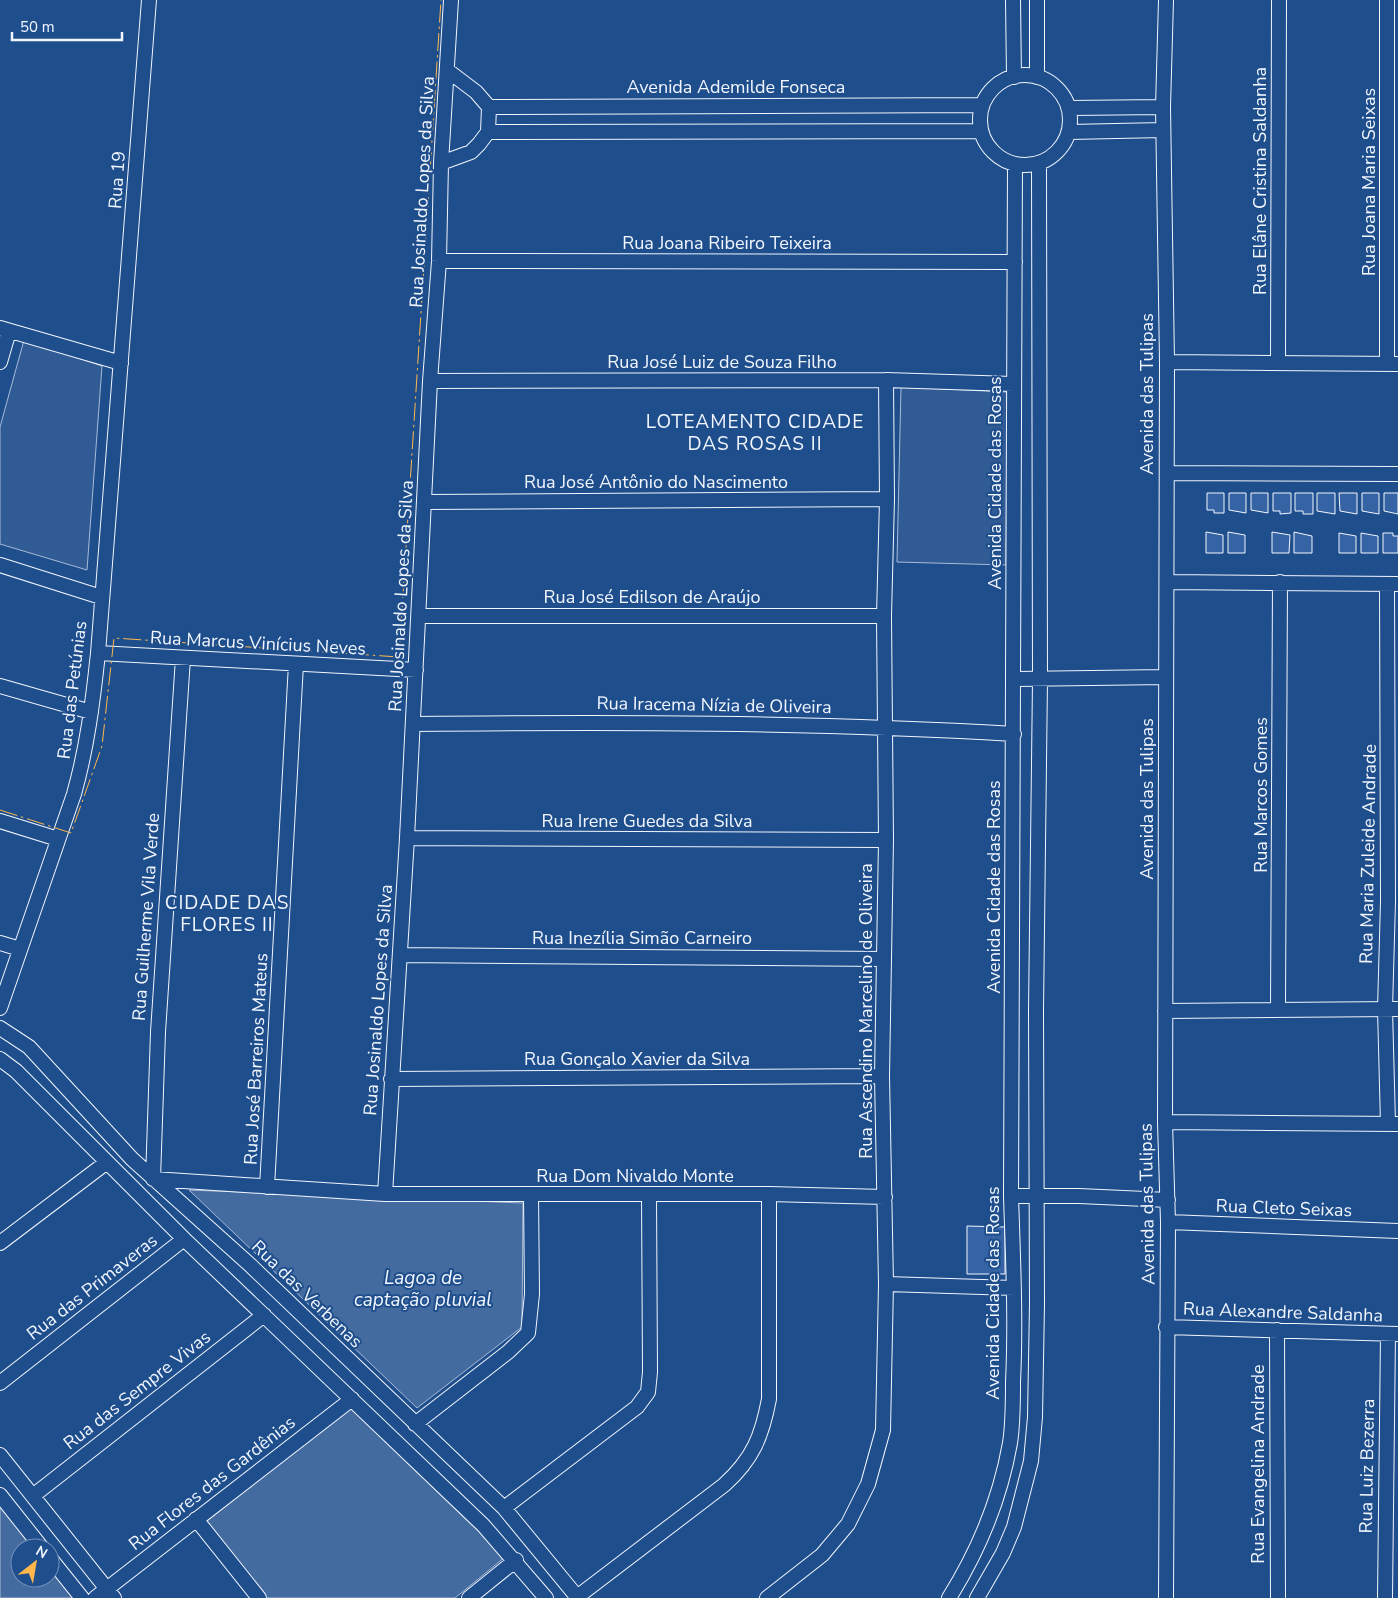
<svg xmlns="http://www.w3.org/2000/svg" width="1398" height="1598" font-family="'Nunito Sans',sans-serif">
	<style>
		.built { fill: #305b95; stroke: #a8bbd7 }
		.water { fill: #446ba0; stroke: #a8bbd7 }
		.building { fill: #3563a3; stroke: #f2f6ff }
		.lines { fill: none; stroke-linecap: round; stroke-linejoin: round }
		.minor-casing { stroke: #f2f6ff; stroke-width: 16 }
		.minor { stroke: #1f4e8c; stroke-width: 14 }
		.power { stroke: #ffb74d; stroke-width: 1; stroke-dasharray: 18 4 2.5 4; stroke-linecap: butt }
		.labels { text-anchor: middle; dominant-baseline: central; stroke-width: 4; stroke-linejoin: round; paint-order: stroke }
		.street-label { font-size: 18px; fill: #f2f6ff; stroke: #1f4e8c }
		.neighbourhood-label { font-size: 19px; letter-spacing: 1px; fill: #f2f6ff; stroke: #1f4e8c }
		.water-label { font-size: 19px; font-style: italic; fill: #f2f6ff; stroke: #1f4e8c }
	</style>
	<rect width="100%" height="100%" fill="#1f4e8c"/>
	<!-- built -->
	<path class="built" d="M 24,340 L 102,366 L 87,570 L 0,544 L 0,427 Z
		M 901,387 L 1007,392 L 1006,565 L 897,562 Z"/>
	<!-- water -->
	<path class="water" d="M 189,1190 L 523,1203 L 522,1327 L 417,1408 Z
		M 350,1408 L 505,1557 L 455,1598 L 267,1598 L 207,1521 Z
		M 0,1499 L 39,1548 L 20,1548 L 20,1578 L 50,1578 L 50,1563 L 75,1598 L 0,1598 Z"/>
	<!-- building -->
	<path class="building" d="M 1207,493 L 1224,493 L 1224,513 L 1214,513 L 1214,510 L 1207,510 Z
		M 1229,493 L 1246,493 L 1246,513 L 1229,510 Z
		M 1251,493 L 1268,493 L 1268,513 L 1251,510 Z
		M 1273,493 L 1291,493 L 1291,513 L 1280,514 L 1280,511 L 1273,511 Z
		M 1295,493 L 1313,493 L 1313,514 L 1303,514 L 1303,511 L 1295,511 Z
		M 1317,493 L 1335,493 L 1335,514 L 1317,511 Z
		M 1339,493 L 1357,493 L 1357,514 L 1340,511 Z
		M 1362,493 L 1379,493 L 1379,514 L 1362,511 Z
		M 1384,493 L 1398,493 L 1398,514 L 1384,511 Z
		M 1206,532 L 1223,535 L 1223,553 L 1206,553 Z
		M 1228,532 L 1245,535 L 1245,553 L 1228,553 Z
		M 1272,532 L 1290,535 L 1289,553 L 1272,553 Z
		M 1294,532 L 1312,536 L 1312,553 L 1294,553 Z
		M 1339,533 L 1356,536 L 1356,553 L 1339,553 Z
		M 1361,533 L 1378,536 L 1378,553 L 1361,553 Z
		M 1383,533 L 1393,533 L 1393,536 L 1398,536 L 1398,553 L 1383,553 Z
		M 967,1226 L 1005,1227 L 1005,1274 L 967,1274 Z"/>
	<g class="lines">
		<!-- minor casing -->
		<g class="minor-casing">
			<path id="minor" d="M 1013,0 L 1014,77
				M 1037,0 L 1037,77
				M980 120a45 45 0 1 1 90 0a45 45 0 1 1-90 0Z
				M 489,107 L 982,105
				M 1069,108 L 1163,107
				M 488,132 L 981,131
				M 1069,132 L 1163,130
				M 441,163 L 471,152 L 479,144 L 488,132 L 489,107 L 476,92 L 447,70
				M 439,261 L 1015,262
				M 0,328 L 121,363
				M 0,362 L 9,331
				M 1167,362 L 1398,364
				M 1278,362 L 1279,0
				M 1387,364 L 1387,0
				M 430,381 L 886,380 L 1013,384
				M 1167,473 L 1398,474
				M 425,502 L 887,499
				M 0,565 L 101,597
				M 1167,582 L 1398,584
				M 1387,584 L 1388,901 L 1385,1009 L 1388,1124
				M 419,616 L 884,616
				M 98,653 L 416,670
				M 1013,679 L 1166,677
				M 0,686 L 91,712
				M 413,724 C 613,722 814,722 1014,734
				M 0,821 L 58,839
				M 407,838 L 886,840
				M 0,943 L 20,949
				M 400,955 L 884,959
				M 0,1008 L 74,794 C 87,748 93,701 98,653 L 149,0
				M 1278,1009 L 1280,582
				M 1165,1011 L 1398,1009
				M 0,1028 L 29,1047 L 132,1159 L 249,1264 L 504,1508 L 578,1598
				M 0,1059 L 16,1071 L 184,1239 L 483,1525 L 546,1598
				M 391,1079 L 882,1076
				M 1165,1122 L 1398,1124
				M 153,1179 L 385,1194 L 769,1194 L 885,1197
				M 153,1179 L 158,1032 L 183,658
				M 267,1187 L 296,664
				M 385,1194 L 407,838 L 430,381 L 439,261 L 441,163 L 451,0
				M 1011,1196 L 1079,1196 L 1168,1200
				M 1168,1222 L 1398,1231
				M 0,1243 L 107,1162
				M 886,1284 L 1014,1288
				M 1166,1327 L 1398,1334
				M 1277,1330 L 1278,1598
				M 0,1383 L 184,1239
				M 415,1424 L 508,1352 L 528,1333 L 532,1294 L 531,1195
				M 0,1455 L 114,1598
				M 0,1495 L 42,1548
				M 34,1495 L 264,1315
				M 504,1508 L 637,1407 L 648,1392 L 650,1372 L 649,1195
				M 196,1519 L 259,1598
				M 50,1558 L 82,1598
				M 577,1597 L 724,1485 C 753,1459 762,1436 769,1399 L 769,1194
				M 95,1598 L 352,1399
				M 469,1598 L 516,1560
				M 767,1598 L 822,1555 L 848,1524 L 868,1484 L 883,1430 L 886,1284 L 882,1076 L 886,840 L 884,616 L 887,499 L 886,380
				M 949,1598 C 979,1550 1000,1500 1010,1443 C 1013,1424 1013,1402 1013,1382 C 1016,1320 1013,1258 1011,1196 L 1015,164
				M 977,1598 L 1003,1553 L 1014,1527 L 1031,1461 L 1035,1417 L 1037,1304 L 1036,1011 L 1040,680 L 1039,163
				M 1166,1598 L 1168,1222 L 1165,1122 L 1167,362 L 1163,107 L 1166,0
				M 1385,1598 L 1388,1334"/>
		</g>
		<!-- minor -->
		<use href="#minor" class="minor"/>
		<!-- power -->
		<path class="power" d="M 0,810 L 71,833 L 102,746 L 114,638 L 399,657 L 441,0"/>
	</g>
	<g class="labels">
		<!-- street labels -->
		<g class="street-label">
			<text x="736" y="87">Avenida Ademilde Fonseca</text>
			<text transform="translate(117 180) rotate(-86)">Rua 19</text>
			<text transform="translate(1260 181) rotate(-90)">Rua Elâne Cristina Saldanha</text>
			<text transform="translate(1369 182) rotate(-90)">Rua Joana Maria Seixas</text>
			<text transform="translate(422 192) rotate(-87)">Rua Josinaldo Lopes da Silva</text>
			<text x="727" y="243">Rua Joana Ribeiro Teixeira</text>
			<text x="722" y="362">Rua José Luiz de Souza Filho</text>
			<text transform="translate(1147 394) rotate(-90)">Avenida das Tulipas</text>
			<text x="656" y="482">Rua José Antônio do Nascimento</text>
			<text transform="translate(995 483) rotate(-90)">Avenida Cidade das Rosas</text>
			<text transform="translate(401 596) rotate(-87)">Rua Josinaldo Lopes da Silva</text>
			<text x="652" y="597">Rua José Edilson de Araújo</text>
			<text transform="translate(258 643) rotate(3)">Rua Marcus Vinícius Neves</text>
			<text transform="translate(72 690) rotate(-83)">Rua das Petúnias</text>
			<text transform="translate(714 705) rotate(1)">Rua Iracema Nízia de Oliveira</text>
			<text transform="translate(1261 795) rotate(-90)">Rua Marcos Gomes</text>
			<text transform="translate(1147 799) rotate(-90)">Avenida das Tulipas</text>
			<text x="647" y="821">Rua Irene Guedes da Silva</text>
			<text transform="translate(1368 854) rotate(-89)">Rua Maria Zuleide Andrade</text>
			<text transform="translate(994 887) rotate(-90)">Avenida Cidade das Rosas</text>
			<text transform="translate(146 917) rotate(-86)">Rua Guilherme Vila Verde</text>
			<text x="642" y="938">Rua Inezília Simão Carneiro</text>
			<text transform="translate(378 1000) rotate(-86)">Rua Josinaldo Lopes da Silva</text>
			<text transform="translate(866 1011) rotate(-90)">Rua Ascendino Marcelino de Oliveira</text>
			<text transform="translate(256 1059) rotate(-87)">Rua José Barreiros Mateus</text>
			<text x="637" y="1059">Rua Gonçalo Xavier da Silva</text>
			<text x="635" y="1176">Rua Dom Nivaldo Monte</text>
			<text transform="translate(1147 1204) rotate(-91)">Avenida das Tulipas</text>
			<text transform="translate(1284 1208) rotate(2)">Rua Cleto Seixas</text>
			<text transform="translate(92 1287) rotate(-38)">Rua das Primaveras</text>
			<text transform="translate(993 1293) rotate(-90)">Avenida Cidade das Rosas</text>
			<text transform="translate(307 1294) rotate(44)">Rua das Verbenas</text>
			<text transform="translate(1283 1312) rotate(2)">Rua Alexandre Saldanha</text>
			<text transform="translate(137 1390) rotate(-38)">Rua das Sempre Vivas</text>
			<text transform="translate(1258 1464) rotate(-90)">Rua Evangelina Andrade</text>
			<text transform="translate(1367 1466) rotate(-89)">Rua Luiz Bezerra</text>
			<text transform="translate(212 1483) rotate(-38)">Rua Flores das Gardênias</text>
		</g>
		<!-- neighbourhood labels -->
		<g class="neighbourhood-label">
			<text x="755" y="422">LOTEAMENTO CIDADE<tspan x="755" dy="22">DAS ROSAS II</tspan></text>
			<text x="227" y="903">CIDADE DAS<tspan x="227" dy="22">FLORES II</tspan></text>
		</g>
		<!-- water labels -->
		<g class="water-label">
			<text x="423" y="1278">Lagoa de<tspan x="423" dy="22">captação pluvial</tspan></text>
		</g>
	</g>
	<!-- north arrow -->
	<g transform="translate(35 1563) rotate(31)"><circle r="24" fill="#1f4e8c" stroke="#7391ba"/>
	<path d="M0-4L9 19L0 12L-9 19Z" fill="#ffb74d"/>
	<text y="-8" font-size="14" font-weight="bold" text-anchor="middle" fill="#f2f6ff">N</text>
	</g>
	<!-- scale -->
	<path d="M12 32v8h110v-8" fill="none" stroke="#f2f6ff" stroke-width="2.5"/>
	<text x="20" y="32" font-size="15" fill="#f2f6ff" stroke="#1f4e8c" stroke-width="4" paint-order="stroke">50 m</text>
</svg>
